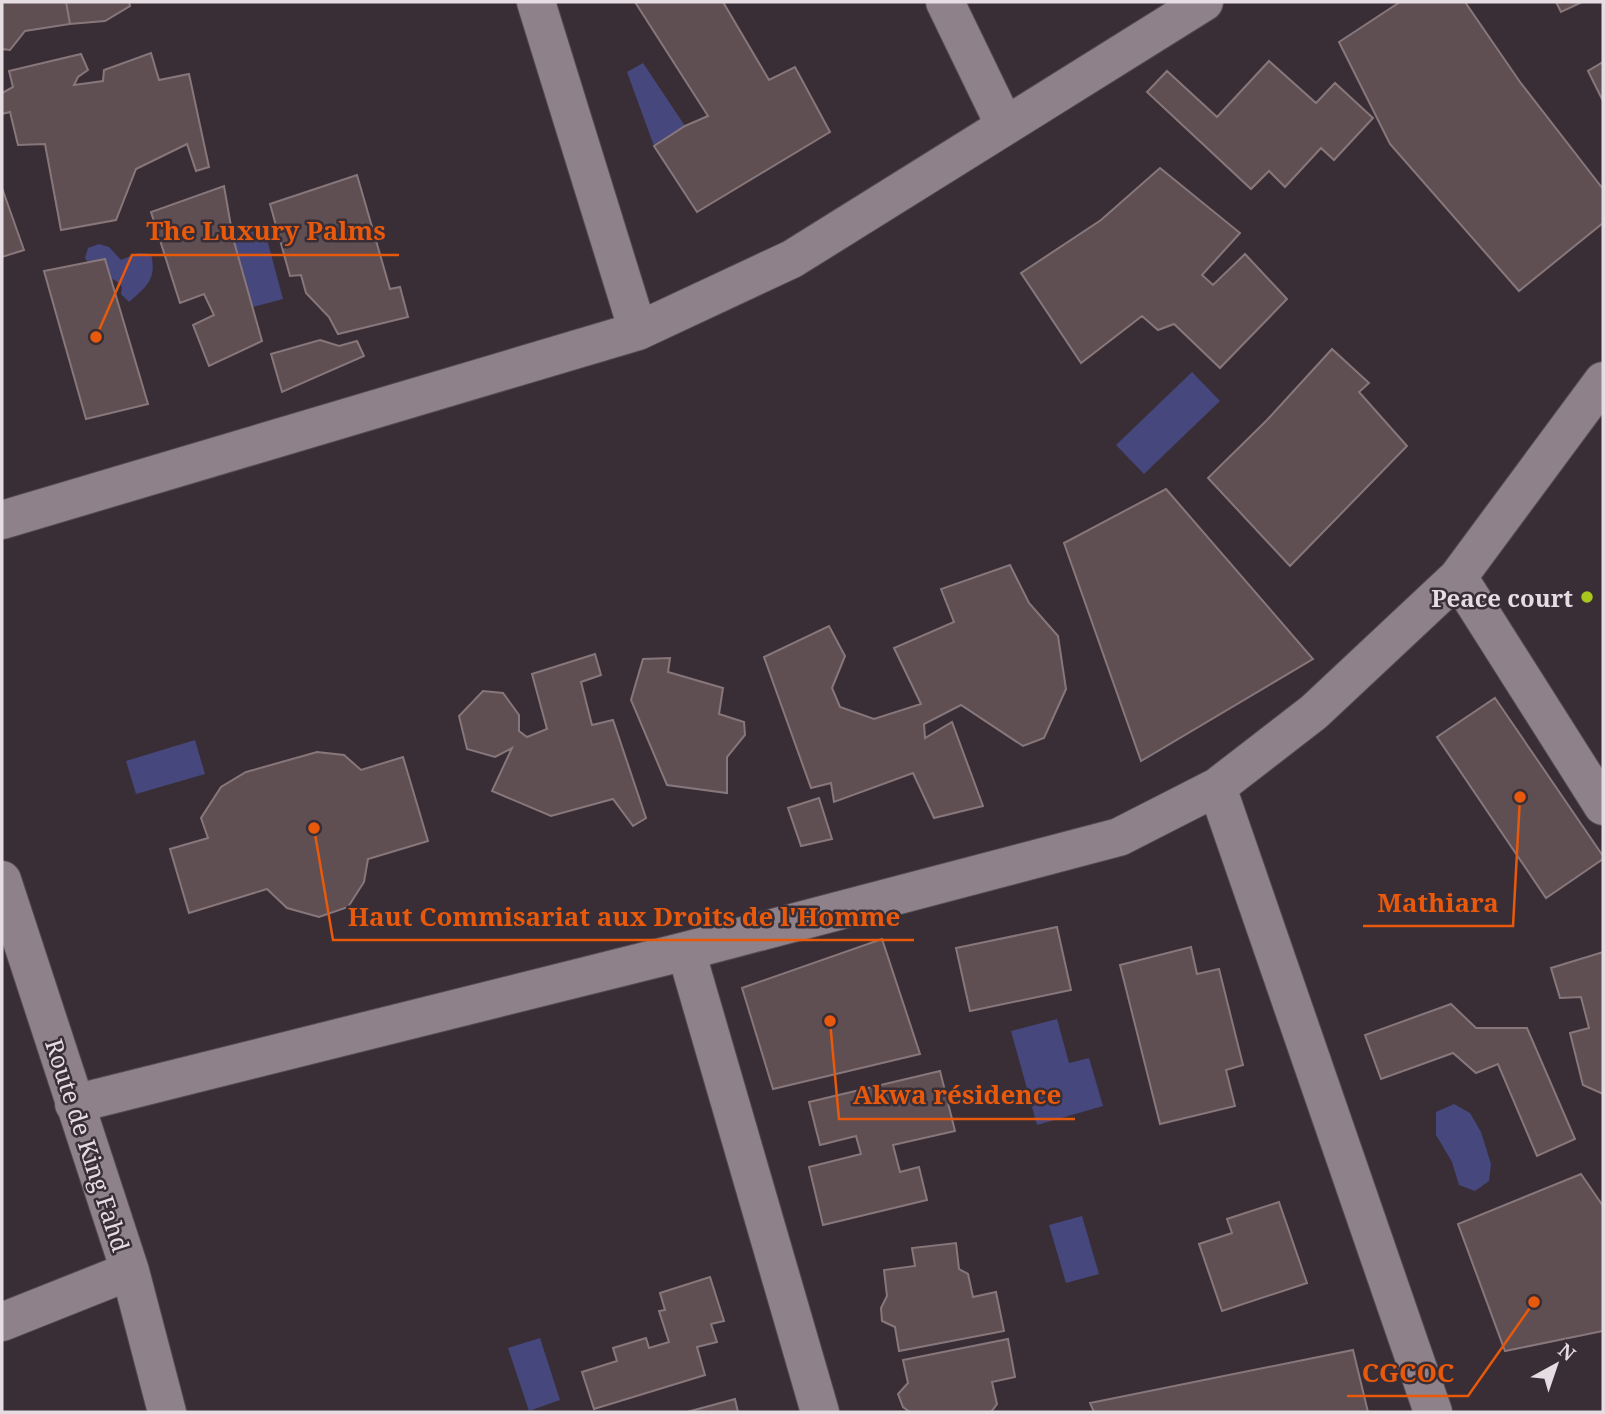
<svg xmlns="http://www.w3.org/2000/svg" width="1605" height="1414" font-family="'Noto Serif',serif">
	<style>
		.water { fill: #45477d }
		.building { fill: #5f4f52; stroke: #88777a; stroke-width: 2 }
		.lines { fill: none; stroke-linecap: round; stroke-linejoin: round }
		.minor-casing { stroke: #544a51; stroke-width: 40 }
		.minor { stroke: #8e818a; stroke-width: 38 }
		.poi-dot { fill: #a7c71e; stroke: #3a2e36; stroke-width: 2.5 }
		.labels { text-anchor: middle; dominant-baseline: central; stroke-width: 5; stroke-linejoin: round; paint-order: stroke }
		.poi-label { font-size: 24px; font-weight: bold; fill: #e5dde2; stroke: #3a2e36; text-anchor: end }
		.street-label { font-size: 24px; fill: #e5dde2; stroke: #3a2e36 }
		.leader { fill: none; stroke: #e8590c; stroke-width: 2.5 }
		.callout-dot { fill: #e8590c; stroke: #3a2e36; stroke-width: 2.5 }
		.callout-label { font-size: 26px; text-anchor: middle; font-weight: bold; fill: #e8590c; stroke: #3a2e36; stroke-width: 5; stroke-linejoin: round; paint-order: stroke }
	</style>
	<rect width="100%" height="100%" fill="#3a2e36"/>
	<!-- water -->
	<path class="water" d="M 643,63 L 685,126 L 654,146 L 627,72 Z
		M 264,228 L 283,299 L 253,307 L 233,238 Z
		M 99,244 L 109,247 L 121,260 L 138,253 L 151,254 C 157,279 147,286 129,302 L 121,294 L 122,287 C 117,280 110,278 102,274 C 94,270 90,265 85,258 L 88,248 Z
		M 1192,372 L 1220,401 L 1144,474 L 1116,445 Z
		M 195,740 L 205,774 L 136,794 L 126,761 Z
		M 1057,1019 L 1069,1063 L 1089,1058 L 1103,1106 L 1037,1125 L 1011,1031 Z
		M 1454,1104 L 1470,1113 L 1481,1132 L 1491,1164 L 1489,1181 L 1475,1191 L 1459,1185 L 1452,1162 L 1436,1135 L 1436,1112 Z
		M 1082,1216 L 1099,1274 L 1066,1283 L 1049,1225 Z
		M 540,1338 L 560,1400 L 529,1411 L 508,1348 Z"/>
	<!-- building -->
	<path class="building" d="M 2,2 L 66,2 L 70,24 L 25,31 L 10,50 L 2,49 Z
		M 66,2 L 129,2 L 130,6 L 105,21 L 70,24 Z
		M 635,2 L 723,2 L 769,80 L 795,67 L 830,132 L 697,212 L 654,146 L 685,126 L 708,116 Z
		M 1400,2 L 1465,2 L 1520,82 L 1603,189 L 1603,223 L 1519,291 L 1390,144 L 1339,42 Z
		M 1556,2 L 1582,2 L 1561,12 Z
		M 151,53 L 159,80 L 189,74 L 209,167 L 196,171 L 187,144 L 136,169 L 116,220 L 61,230 L 45,144 L 18,145 L 10,112 L 2,114 L 2,93 L 13,87 L 9,71 L 81,54 L 88,70 L 78,77 L 74,85 L 103,81 L 104,70 Z
		M 1269,61 L 1316,103 L 1335,83 L 1373,118 L 1334,160 L 1321,148 L 1285,187 L 1269,171 L 1251,189 L 1147,92 L 1167,71 L 1217,117 Z
		M 1603,62 L 1603,101 L 1588,71 Z
		M 1160,168 L 1240,233 L 1202,275 L 1213,285 L 1245,254 L 1287,299 L 1220,368 L 1174,324 L 1158,330 L 1142,316 L 1081,363 L 1021,273 L 1101,220 Z
		M 357,175 L 390,289 L 400,287 L 408,317 L 338,334 L 329,317 L 306,293 L 301,275 L 290,276 L 270,204 Z
		M 224,186 L 233,238 L 262,341 L 209,366 L 193,325 L 214,315 L 204,294 L 180,303 L 151,212 Z
		M 2,188 L 24,250 L 2,257 Z
		M 105,259 L 148,404 L 86,419 L 44,271 Z
		M 320,340 L 339,346 L 357,341 L 364,356 L 282,392 L 271,354 Z
		M 1332,349 L 1369,383 L 1359,392 L 1407,446 L 1290,566 L 1208,478 L 1267,420 Z
		M 1166,489 L 1313,659 L 1141,761 L 1064,543 Z
		M 1010,565 L 1029,603 L 1058,636 L 1066,689 L 1044,738 L 1023,746 L 961,705 L 924,724 L 925,738 L 952,722 L 983,806 L 934,818 L 913,773 L 834,802 L 831,783 L 811,788 L 764,657 L 829,626 L 845,656 L 832,688 L 840,707 L 874,719 L 921,704 L 894,648 L 954,622 L 941,589 Z
		M 595,654 L 601,675 L 581,682 L 592,725 L 613,720 L 646,818 L 633,826 L 613,799 L 551,816 L 492,791 L 512,748 L 495,757 L 467,749 L 459,716 L 483,691 L 503,693 L 519,715 L 519,731 L 527,737 L 547,729 L 532,674 Z
		M 670,658 L 668,672 L 723,688 L 719,714 L 744,722 L 745,735 L 727,757 L 727,793 L 667,785 L 631,700 L 643,659 Z
		M 1495,698 L 1603,856 L 1603,859 L 1546,898 L 1437,737 Z
		M 317,752 L 344,755 L 361,770 L 403,757 L 428,841 L 368,859 L 364,882 L 348,907 L 319,917 L 287,908 L 267,889 L 189,913 L 170,849 L 208,838 L 201,818 L 221,787 L 246,772 Z
		M 819,798 L 832,839 L 801,846 L 788,808 Z
		M 1057,927 L 1071,990 L 970,1011 L 956,948 Z
		M 882,939 L 920,1054 L 773,1089 L 742,988 Z
		M 1191,947 L 1197,974 L 1219,969 L 1243,1065 L 1226,1070 L 1235,1106 L 1160,1124 L 1120,965 Z
		M 1603,952 L 1603,1094 L 1583,1085 L 1570,1033 L 1589,1028 L 1581,997 L 1560,998 L 1551,968 Z
		M 1451,1004 L 1476,1028 L 1527,1028 L 1575,1139 L 1537,1156 L 1498,1064 L 1476,1073 L 1453,1053 L 1381,1079 L 1365,1035 Z
		M 940,1071 L 955,1131 L 893,1145 L 900,1172 L 919,1167 L 927,1200 L 823,1225 L 809,1167 L 861,1154 L 856,1136 L 820,1145 L 809,1102 Z
		M 1581,1174 L 1603,1206 L 1603,1331 L 1505,1351 L 1458,1224 Z
		M 1279,1202 L 1307,1283 L 1222,1311 L 1199,1244 L 1232,1233 L 1227,1219 Z
		M 956,1243 L 959,1269 L 968,1274 L 973,1297 L 996,1292 L 1004,1331 L 899,1351 L 895,1327 L 882,1321 L 881,1308 L 887,1296 L 884,1270 L 915,1266 L 912,1248 Z
		M 710,1277 L 724,1321 L 711,1324 L 717,1342 L 697,1347 L 705,1375 L 594,1409 L 582,1372 L 617,1361 L 613,1348 L 646,1338 L 649,1348 L 669,1342 L 659,1311 L 665,1310 L 660,1293 Z
		M 1008,1339 L 1015,1377 L 992,1382 L 997,1404 L 991,1412 L 910,1412 L 903,1407 L 898,1394 L 908,1383 L 903,1360 Z
		M 1353,1350 L 1368,1412 L 1094,1412 L 1090,1403 Z
		M 735,1399 L 738,1412 L 687,1412 Z"/>
	<g class="lines">
		<!-- minor casing -->
		<g class="minor-casing">
			<path id="minor" d="M 536,2 L 638,331
				M 945,2 L 1005,126
				M 2,520 L 638,331 L 792,259 L 1204,2
				M 1458,577 L 1603,806
				M 1217,787 L 1433,1412
				M 2,880 L 130,1271 L 167,1412
				M 686,951 L 820,1412
				M 74,1104 L 686,951 L 1119,837 L 1217,787 L 1314,712 L 1458,577 L 1603,381
				M 2,1322 L 130,1271"/>
		</g>
		<!-- minor -->
		<use href="#minor" class="minor"/>
	</g>
	<!-- markers -->
	<circle class="poi-dot" cx="1587" cy="597" r="7"/>
	<g class="labels">
		<!-- poi labels -->
		<g class="poi-label">
			<text x="1573" y="597">Peace court</text>
		</g>
		<!-- street labels -->
		<g class="street-label">
			<text transform="translate(88 1145) rotate(72)">Route de King Fahd</text>
		</g>
	</g>
	<!-- callouts -->
	<path class="leader" d="M96 337L132 255H399M1520 797L1513 926H1363M314 828L333 940H914M830 1021L839 1119H1075M1534 1302L1468 1396H1347"/>
	<g class="callout-dot">
		<circle cx="96" cy="337" r="7"/>
		<circle cx="1520" cy="797" r="7"/>
		<circle cx="314" cy="828" r="7"/>
		<circle cx="830" cy="1021" r="7"/>
		<circle cx="1534" cy="1302" r="7"/>
	</g>
	<g class="callout-label">
		<text x="266" y="240">The Luxury Palms</text>
		<text x="1438" y="912">Mathiara</text>
		<text x="624" y="926">Haut Commisariat aux Droits de l'Homme</text>
		<text x="957" y="1104">Akwa résidence</text>
		<text x="1408" y="1382">CGCOC</text>
	</g>
	<!-- border -->
	<rect width="1605" height="1414" fill="none" stroke="#e5dde2" stroke-width="7"/>
	<!-- north arrow -->
	<g transform="translate(1556 1365) rotate(40)" stroke="#3a2e36" stroke-width="5" paint-order="stroke">
	<path d="M0-5L12 26L0 18L-12 26Z" fill="#e5dde2"/>
	<text y="-10" font-size="19" font-weight="bold" text-anchor="middle" fill="#e5dde2">N</text>
	</g>
</svg>
